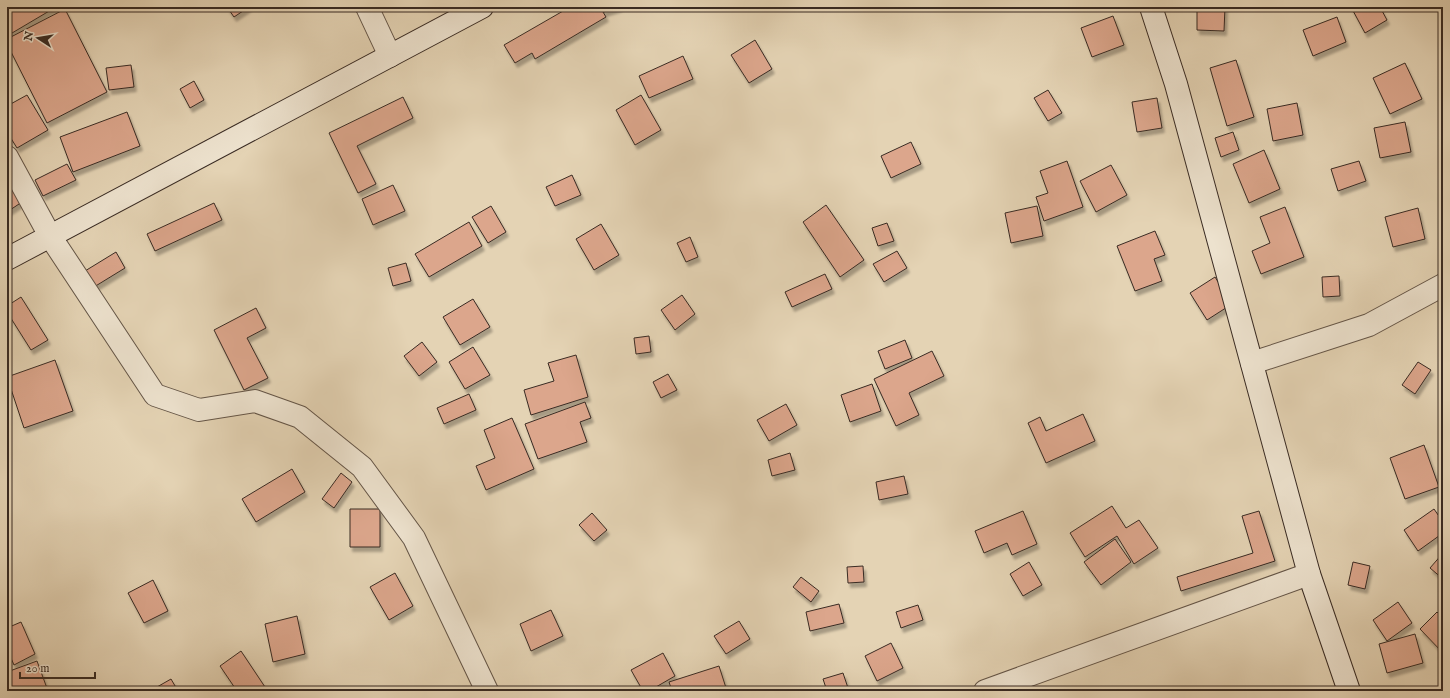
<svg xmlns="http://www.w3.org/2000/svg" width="1450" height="698" font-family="'IM FELL English',serif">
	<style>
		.building { fill: #dca68c; stroke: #392b23; filter: url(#shadow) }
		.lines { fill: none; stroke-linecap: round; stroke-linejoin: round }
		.street-casing { stroke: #645547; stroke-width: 24 }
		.secondary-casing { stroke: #392b23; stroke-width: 24 }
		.street { stroke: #ede2ce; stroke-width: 22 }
		.secondary { stroke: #ede2ce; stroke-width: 22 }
	</style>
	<defs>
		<filter id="shadow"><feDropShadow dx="2.5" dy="4.5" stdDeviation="1" flood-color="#0004"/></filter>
	</defs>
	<rect width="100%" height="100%" fill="#e4d3b4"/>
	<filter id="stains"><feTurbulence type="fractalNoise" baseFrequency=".005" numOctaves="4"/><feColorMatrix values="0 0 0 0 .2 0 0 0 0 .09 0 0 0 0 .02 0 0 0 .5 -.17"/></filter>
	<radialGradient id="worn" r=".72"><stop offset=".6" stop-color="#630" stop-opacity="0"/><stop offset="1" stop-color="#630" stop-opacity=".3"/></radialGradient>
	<!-- building -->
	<path class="building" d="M 7,7 L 56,7 L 7,36 Z
		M 227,7 L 249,7 L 234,17 Z
		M 570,7 L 600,7 L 606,17 L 535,59 L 532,53 L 515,63 L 504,45 Z
		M 602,7 L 620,7 L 604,12 Z
		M 1197,7 L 1225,7 L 1224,31 L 1197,30 Z
		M 1351,7 L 1380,7 L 1387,20 L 1365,33 Z
		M 65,9 L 107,92 L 47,123 L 7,44 L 7,39 Z
		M 1113,16 L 1124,45 L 1092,57 L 1081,28 Z
		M 1337,17 L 1346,42 L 1313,56 L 1303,30 Z
		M 755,40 L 772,69 L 749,83 L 731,55 Z
		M 683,56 L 693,79 L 649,98 L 639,76 Z
		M 1236,60 L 1254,117 L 1227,126 L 1210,68 Z
		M 1405,63 L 1422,99 L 1390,114 L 1373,78 Z
		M 131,65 L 134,87 L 109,90 L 106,68 Z
		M 194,81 L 204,100 L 190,108 L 180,89 Z
		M 1048,90 L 1062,113 L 1048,121 L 1034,98 Z
		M 27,95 L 48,130 L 17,148 L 7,132 L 7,106 Z
		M 641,95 L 661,130 L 635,145 L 616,110 Z
		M 403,97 L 413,118 L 357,146 L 376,184 L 358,193 L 329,133 Z
		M 1157,98 L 1162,128 L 1137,132 L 1132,102 Z
		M 1297,103 L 1303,135 L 1273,141 L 1267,109 Z
		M 127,112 L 140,146 L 73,172 L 60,137 Z
		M 1405,122 L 1411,152 L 1380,158 L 1374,128 Z
		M 1233,132 L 1239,150 L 1221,157 L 1215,138 Z
		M 911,142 L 921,164 L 891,178 L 881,156 Z
		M 1264,150 L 1280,189 L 1249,203 L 1233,164 Z
		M 1067,161 L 1083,207 L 1044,221 L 1036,197 L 1048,193 L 1040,171 Z
		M 1359,161 L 1366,181 L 1338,191 L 1331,169 Z
		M 67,164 L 76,180 L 43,196 L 35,180 Z
		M 1111,165 L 1127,195 L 1096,212 L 1080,181 Z
		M 572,175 L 581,195 L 555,206 L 546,187 Z
		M 11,180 L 25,200 L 7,212 L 7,183 Z
		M 393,185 L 405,211 L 373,225 L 362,199 Z
		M 214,203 L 222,220 L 155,251 L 147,234 Z
		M 826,205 L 864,260 L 840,277 L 803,222 Z
		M 491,206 L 506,232 L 488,243 L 472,217 Z
		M 1037,206 L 1043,236 L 1011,243 L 1005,213 Z
		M 1285,207 L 1304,257 L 1261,274 L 1252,251 L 1270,243 L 1260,217 Z
		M 1418,208 L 1425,239 L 1393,247 L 1385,217 Z
		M 469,222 L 482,246 L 429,277 L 415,254 Z
		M 887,223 L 894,241 L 878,246 L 872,228 Z
		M 601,224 L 619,255 L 594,270 L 576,239 Z
		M 1155,231 L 1165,255 L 1154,259 L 1162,281 L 1135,291 L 1117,246 Z
		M 690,237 L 698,257 L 686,262 L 677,243 Z
		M 897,251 L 907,268 L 884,282 L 873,264 Z
		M 116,252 L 125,268 L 94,287 L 85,271 Z
		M 406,263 L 411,281 L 393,286 L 388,268 Z
		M 825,274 L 832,289 L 792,307 L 785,292 Z
		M 1339,276 L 1340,296 L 1323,297 L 1322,277 Z
		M 1215,277 L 1232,304 L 1207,320 L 1190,293 Z
		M 682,295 L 695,314 L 675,330 L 661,310 Z
		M 21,297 L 48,340 L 31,350 L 7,312 L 7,306 Z
		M 473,299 L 490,327 L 460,345 L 443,317 Z
		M 256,308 L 266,328 L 247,338 L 268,378 L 244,390 L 214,330 Z
		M 649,336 L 651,352 L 636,354 L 634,338 Z
		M 905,340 L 912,358 L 885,369 L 878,351 Z
		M 422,342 L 437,362 L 419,376 L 404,356 Z
		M 473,347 L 490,375 L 465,389 L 449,362 Z
		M 932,351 L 944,376 L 909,393 L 919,415 L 896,426 L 874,379 Z
		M 576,355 L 588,397 L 531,415 L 524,390 L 554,381 L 548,363 Z
		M 55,360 L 73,411 L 24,428 L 7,377 Z
		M 1418,362 L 1431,370 L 1415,394 L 1402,385 Z
		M 668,374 L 677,390 L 661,398 L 653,382 Z
		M 872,384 L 881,411 L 850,422 L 841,395 Z
		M 469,394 L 476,410 L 444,424 L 437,408 Z
		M 585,402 L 591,418 L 580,422 L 587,442 L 538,459 L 525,424 Z
		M 786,404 L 797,425 L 769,441 L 757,420 Z
		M 1083,414 L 1095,441 L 1046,463 L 1028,423 L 1040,417 L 1046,431 Z
		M 512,418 L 534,469 L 486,490 L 476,466 L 495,458 L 484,430 Z
		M 1424,445 L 1439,487 L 1405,499 L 1390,458 Z
		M 790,453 L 795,470 L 772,476 L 768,460 Z
		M 292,469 L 305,492 L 256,522 L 242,499 Z
		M 341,473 L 352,482 L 334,508 L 322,499 Z
		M 904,476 L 908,494 L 879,500 L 876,482 Z
		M 1112,506 L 1126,528 L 1139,520 L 1158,548 L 1134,564 L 1117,536 L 1085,557 L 1070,533 Z
		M 350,509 L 380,509 L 380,547 L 350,547 Z
		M 1434,509 L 1443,522 L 1443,533 L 1418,551 L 1404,530 Z
		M 1023,511 L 1037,544 L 1012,555 L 1007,543 L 984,553 L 975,531 Z
		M 1259,511 L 1275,561 L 1181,591 L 1177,577 L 1253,553 L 1242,516 Z
		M 592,513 L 607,530 L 594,541 L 579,525 Z
		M 1115,539 L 1131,562 L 1101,585 L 1084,562 Z
		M 1443,553 L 1443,579 L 1430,568 Z
		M 1029,562 L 1042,585 L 1023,596 L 1010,574 Z
		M 1353,562 L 1370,566 L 1365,589 L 1348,585 Z
		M 863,566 L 864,582 L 848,583 L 847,567 Z
		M 395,573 L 413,606 L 389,620 L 370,587 Z
		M 801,577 L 819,591 L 811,602 L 793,587 Z
		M 153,580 L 168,611 L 144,623 L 128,593 Z
		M 1398,602 L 1412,623 L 1387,641 L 1373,620 Z
		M 839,604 L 844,623 L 810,631 L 806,612 Z
		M 918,605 L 923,620 L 901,628 L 896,612 Z
		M 551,610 L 563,636 L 531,651 L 520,624 Z
		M 1437,612 L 1443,618 L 1443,653 L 1420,629 Z
		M 297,616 L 305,654 L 273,662 L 265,624 Z
		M 739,621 L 750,639 L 726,654 L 714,636 Z
		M 21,622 L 35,654 L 14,665 L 7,649 L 7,628 Z
		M 1415,634 L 1423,663 L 1387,673 L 1379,644 Z
		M 891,643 L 903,668 L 877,681 L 865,656 Z
		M 241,651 L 267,690 L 266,691 L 237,691 L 220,666 Z
		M 663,653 L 675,676 L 649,691 L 643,691 L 631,670 Z
		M 37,661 L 48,691 L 13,691 L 7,672 Z
		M 719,666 L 727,691 L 672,691 L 669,682 Z
		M 843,673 L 849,691 L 827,691 L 823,679 Z
		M 171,679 L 178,691 L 150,691 Z"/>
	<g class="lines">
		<!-- street casing -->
		<g class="street-casing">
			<path id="street" d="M 367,7 L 390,56
				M 7,157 L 50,236 L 155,395 L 199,410 L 255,401 L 300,417 L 362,467 L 414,538 L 487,691
				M 1252,363 L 1369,325 L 1443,285
				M 985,691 L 1309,574"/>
		</g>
		<!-- secondary casing -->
		<g class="secondary-casing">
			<path id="secondary" d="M 1151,7 L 1176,84 L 1309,574 L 1349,691
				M 7,259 L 482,7"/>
		</g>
		<!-- street -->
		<use href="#street" class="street"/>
		<!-- secondary -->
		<use href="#secondary" class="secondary"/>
	</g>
	<!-- margin -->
	<rect width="1450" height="698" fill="none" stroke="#e4d3b4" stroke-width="24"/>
	<rect x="8" y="8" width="1434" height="682" fill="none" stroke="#392b23" stroke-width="2"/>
	<rect x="12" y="12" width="1426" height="674" fill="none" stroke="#392b23"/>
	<!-- north arrow -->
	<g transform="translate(38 38) rotate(282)" stroke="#ede2ce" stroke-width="3" paint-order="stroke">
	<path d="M0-3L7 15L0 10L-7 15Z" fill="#392b23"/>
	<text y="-6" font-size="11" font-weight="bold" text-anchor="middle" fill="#392b23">N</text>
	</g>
	<!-- scale -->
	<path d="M20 672v6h75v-6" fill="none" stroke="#392b23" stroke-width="2"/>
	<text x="26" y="672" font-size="12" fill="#392b23" stroke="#ede2ce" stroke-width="3" paint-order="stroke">20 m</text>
	<rect width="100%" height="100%" filter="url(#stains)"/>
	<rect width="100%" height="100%" fill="url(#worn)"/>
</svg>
